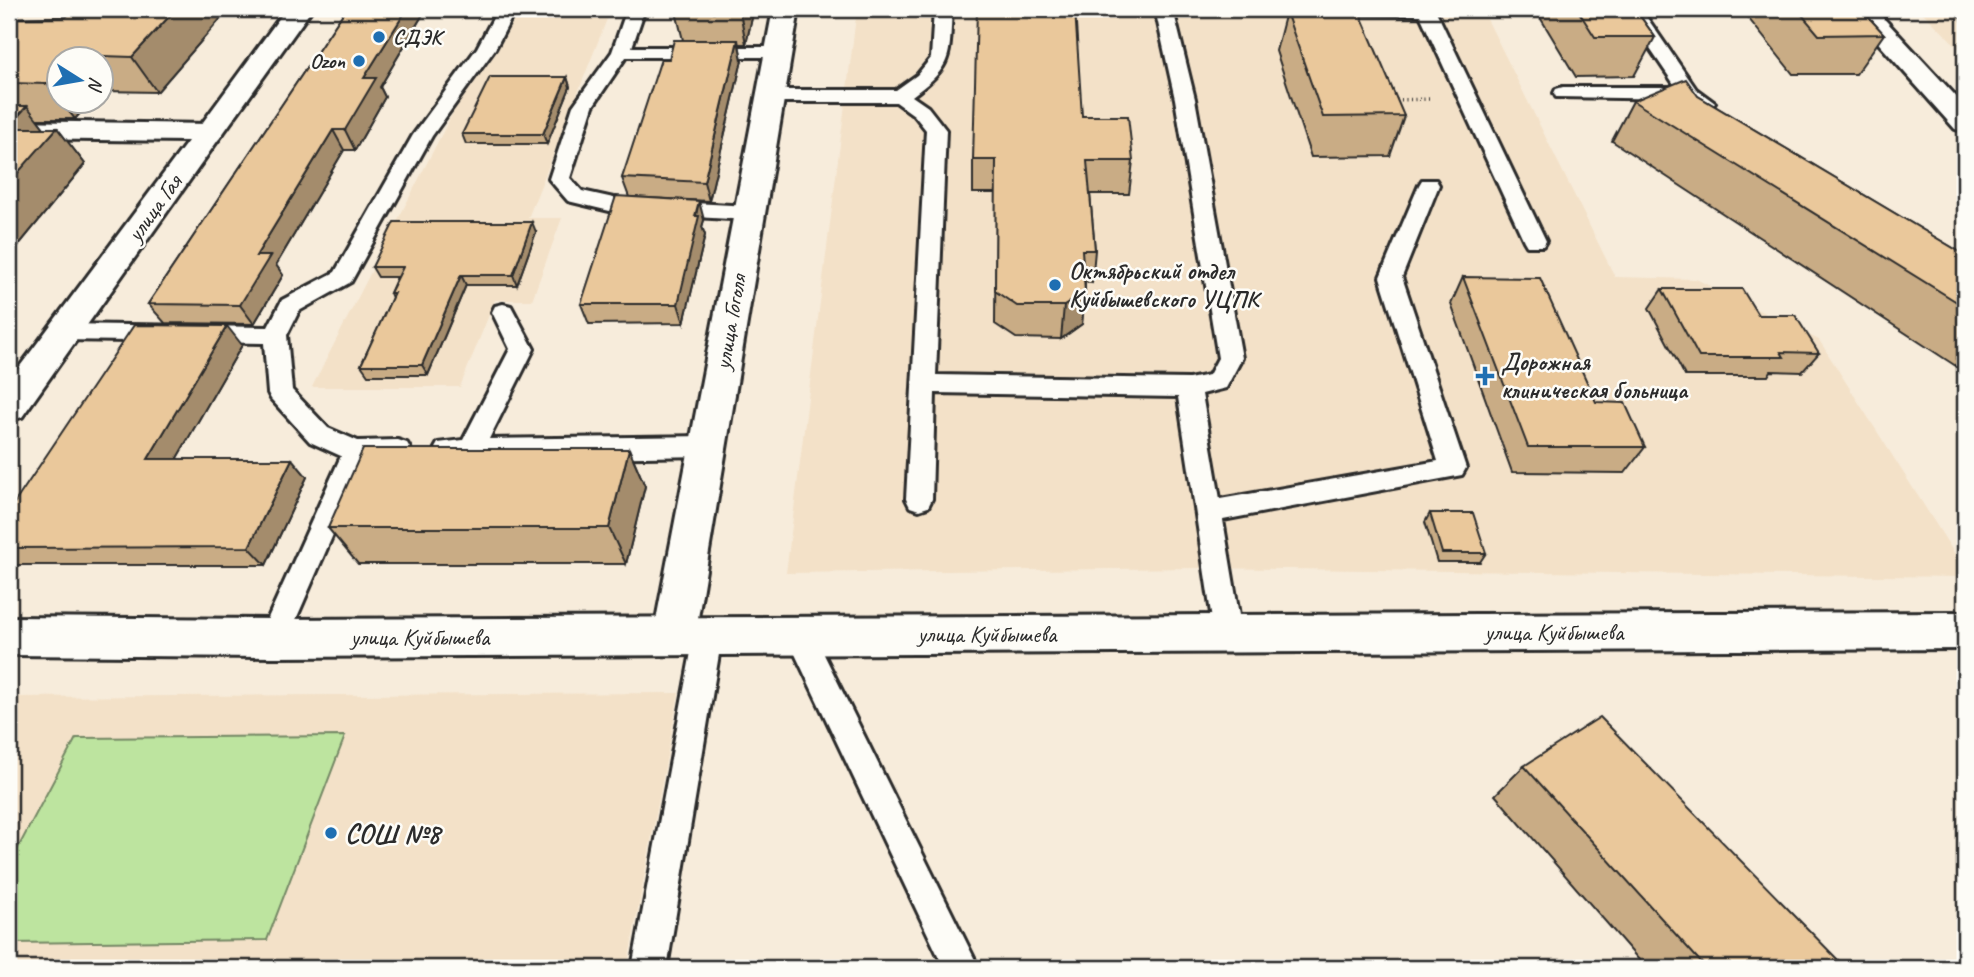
<svg xmlns="http://www.w3.org/2000/svg" width="1974" height="977" font-family="Caveat,sans-serif">
	<style>
		.built { fill: #f3e1c8 }
		.green { fill: #bde49f; stroke: #748865; stroke-width: 2 }
		.lines { fill: none; stroke-linecap: round; stroke-linejoin: round }
		.lane-casing { stroke: #2b2b2b; stroke-width: 6 }
		.street-casing { stroke: #2b2b2b; stroke-width: 6 }
		.secondary-casing { stroke: #2b2b2b; stroke-width: 6 }
		.path { stroke: #2b2b2b; stroke-width: 3.5; stroke-dasharray: 1 3.5; stroke-linecap: butt }
		.lane { fill: #fdfcf7; fill-rule: evenodd }
		.street { fill: #fdfcf7; fill-rule: evenodd }
		.secondary { fill: #fdfcf7; fill-rule: evenodd }
		.wall { fill: #c9ac85; stroke: #2b2b2b; stroke-width: 2 }
		.shaded-wall { fill: #a48c6c; stroke: #2b2b2b; stroke-width: 2 }
		.building { fill: #eac89b; stroke: #2b2b2b; stroke-width: 2 }
		.poi-dot { fill: #1f6fb2; stroke: #fdfcf7; stroke-width: 2.5 }
		.labels { text-anchor: middle; dominant-baseline: central; stroke-width: 5; stroke-linejoin: round; paint-order: stroke }
		.far-poi-label { font-size: 21px; font-weight: bold; fill: #2b2b2b; stroke: #fdfcf7; text-anchor: start }
		.street-label { font-size: 24px; fill: #2b2b2b; stroke: #fdfcf7 }
		.poi-label { font-size: 24px; font-weight: bold; fill: #2b2b2b; stroke: #fdfcf7; text-anchor: start }
		.near-poi-label { font-size: 28px; font-weight: bold; fill: #2b2b2b; stroke: #fdfcf7; text-anchor: start }
	</style>
	<rect width="100%" height="100%" fill="#f7ecdb"/>
	<filter id="ink" filterUnits="userSpaceOnUse"><feTurbulence type="fractalNoise" baseFrequency=".0143" numOctaves="2"/><feDisplacementMap in="SourceGraphic" scale="14" xChannelSelector="R" yChannelSelector="G"/><feConvolveMatrix kernelMatrix="1 2 1 2 8 2 1 2 1" color-interpolation-filters="sRGB"/></filter>
	<g filter="url(#ink)">
		<!-- built -->
		<path class="built" d="M 506,9 L 611,9 L 528,218 L 562,218 L 532,300 L 495,300 L 460,387 L 312,387 Z
			M 857,9 L 1482,9 L 1615,277 L 1696,279 L 1819,340 L 1965,570 L 1965,577 L 1198,568 L 786,573 Z
			M 1919,9 L 1965,9 L 1965,54 Z
			M 679,693 L 627,968 L 9,968 L 9,697 Z"/>
		<!-- green -->
		<path class="green" d="M 345,736 L 267,940 L 9,943 L 9,865 L 76,738 Z"/>
		<g class="lines">
			<!-- lane casing -->
			<g class="lane-casing">
				<path id="lane" d="M 498,9 L 516,9 L 495,49 L 432,136 L 351,282 L 299,311 L 287,335 L 292,390 L 328,428 L 358,441 L 398,440 L 407,443 L 411,450 L 407,457 L 398,460 L 365,461 L 284,647 L 274,651 L 264,647 L 259,638 L 341,456 L 310,442 L 271,399 L 268,393 L 264,343 L 62,340 L 54,338 L 50,332 L 54,326 L 62,324 L 268,327 L 282,300 L 335,272 L 413,135 L 477,48 Z
					M 627,9 L 645,9 L 632,47 L 778,47 L 787,52 L 778,57 L 626,57 L 593,106 L 570,178 L 582,191 L 618,199 L 750,206 L 757,208 L 761,213 L 757,218 L 750,220 L 618,213 L 568,201 L 549,179 L 573,106 L 612,52 Z
					M 934,9 L 952,9 C 949,57 954,66 912,96 L 928,107 L 946,130 L 936,375 L 1189,379 L 1209,375 L 1218,358 L 1175,99 L 1155,9 L 1173,9 L 1195,99 L 1242,358 L 1226,388 L 1202,394 L 1220,499 L 1438,461 L 1380,277 L 1419,185 L 1422,180 L 1436,180 L 1439,185 L 1402,277 L 1466,468 L 1462,475 L 1223,520 L 1242,633 L 1238,642 L 1228,646 L 1218,642 L 1214,633 L 1178,397 L 935,393 L 932,499 L 928,507 L 919,510 L 910,507 L 906,499 L 926,130 L 914,115 L 896,102 L 770,102 L 760,96 L 770,90 L 896,90 L 917,75 L 931,58 Z
					M 1326,9 L 1435,9 L 1546,241 L 1543,246 L 1527,246 L 1524,241 L 1420,15 L 1335,14 Z
					M 1623,9 L 1641,9 L 1696,89 L 1715,103 L 1712,107 L 1698,107 L 1685,99 L 1556,97 L 1554,93 L 1556,89 L 1563,87 L 1676,87 Z
					M 503,304 L 511,306 L 534,349 L 489,439 L 708,436 L 717,439 L 721,446 L 717,453 L 708,456 L 447,460 L 438,457 L 434,450 L 438,443 L 463,440 L 510,349 L 492,312 L 495,306 Z
					M 800,622 L 810,626 L 979,968 L 944,968 L 786,635 L 790,626 Z
					M 708,623 L 718,627 L 722,636 L 667,968 L 632,968 L 694,636 L 698,627 Z"/>
			</g>
			<!-- street casing -->
			<g class="street-casing">
				<path id="street" d="M 286,9 L 312,9 L 219,139 L 209,142 L 199,139 L 195,133 Z
					M 773,9 L 799,9 L 695,636 L 689,649 L 674,655 L 659,649 L 653,636 Z
					M 1848,9 L 1875,9 L 1965,106 L 1965,132 L 1955,129 Z"/>
			</g>
			<!-- secondary casing -->
			<g class="secondary-casing">
				<path id="secondary" d="M 9,121 L 209,124 L 219,127 L 223,133 L 22,417 L 9,421 L 9,381 L 188,141 L 9,139 Z
					M 1965,612 L 1965,649 L 274,657 L 9,655 L 9,617 L 274,619 Z"/>
			</g>
			<!-- path -->
			<path class="path" d="M 1392,100 L 1432,99"/>
			<!-- lane -->
			<use href="#lane" class="lane"/>
			<!-- street -->
			<use href="#street" class="street"/>
			<!-- secondary -->
			<use href="#secondary" class="secondary"/>
		</g>
		<!-- wall -->
		<path class="wall" d="M 9,9 L 23,9 L 14,18 L 66,17 L 229,9 L 157,92 L 102,91 L 102,60 L 60,60 L 60,102 L 90,102 L 75,119 L 37,119 L 44,128 L 57,128 L 85,164 L 9,257 Z
			M 346,9 L 426,9 L 380,87 L 385,97 L 355,150 L 344,150 L 276,265 L 283,275 L 254,324 L 165,323 L 148,304 Z
			M 677,9 L 754,9 L 746,44 L 739,44 L 742,60 L 709,201 L 629,197 L 622,178 L 669,59 L 683,40 L 676,12 Z
			M 1535,9 L 1635,9 L 1655,37 L 1634,76 L 1576,77 Z
			M 1741,9 L 1861,9 L 1884,34 L 1856,74 L 1793,74 Z
			M 1951,9 L 1965,9 L 1965,23 Z
			M 1286,12 L 1404,116 L 1390,156 L 1311,157 L 1276,51 Z
			M 567,77 L 570,87 L 547,144 L 466,144 L 462,134 Z
			M 1698,96 L 1965,255 L 1965,372 L 1612,141 L 1633,101 Z
			M 1082,116 L 1133,161 L 1129,194 L 1090,194 L 1095,250 L 1092,283 L 1085,282 L 1085,292 L 1082,324 L 1061,339 L 1016,338 L 995,324 L 996,193 L 973,193 L 973,160 Z
			M 704,220 L 702,227 L 705,235 L 684,323 L 589,324 L 581,304 Z
			M 536,232 L 517,285 L 466,285 L 428,375 L 368,375 L 361,365 L 392,298 L 390,293 L 397,277 L 378,277 L 372,267 Z
			M 1463,277 L 1596,402 L 1645,447 L 1625,473 L 1512,472 L 1451,304 Z
			M 1662,289 L 1758,315 L 1819,353 L 1802,372 L 1771,371 L 1768,376 L 1685,376 L 1649,308 Z
			M 242,345 L 176,459 L 307,477 L 266,565 L 9,565 L 9,511 Z
			M 629,449 L 645,486 L 626,564 L 358,564 L 328,528 Z
			M 1430,513 L 1486,553 L 1480,562 L 1437,562 L 1425,522 Z
			M 1524,766 L 1846,968 L 1646,968 L 1495,795 Z"/>
		<!-- shaded-wall -->
		<path class="shaded-wall" d="M 9,9 L 23,9 L 9,23 Z
			M 176,9 L 229,9 L 157,92 L 132,57 Z
			M 407,9 L 426,9 L 380,87 L 385,97 L 355,150 L 345,130 L 364,78 Z
			M 740,9 L 754,9 L 746,44 L 740,12 Z
			M 738,40 L 742,60 L 709,201 L 704,182 Z
			M 60,70 L 60,99 L 47,84 Z
			M 567,77 L 570,87 L 547,144 L 543,134 Z
			M 61,102 L 90,102 L 75,119 Z
			M 27,106 L 50,136 L 57,128 L 85,164 L 9,257 L 9,126 Z
			M 333,130 L 344,150 L 276,265 L 283,275 L 254,324 L 240,305 L 256,256 Z
			M 699,201 L 704,220 L 702,227 L 705,235 L 684,323 L 678,304 Z
			M 532,222 L 536,232 L 517,285 L 513,275 Z
			M 461,275 L 466,285 L 428,375 L 422,365 Z
			M 1085,292 L 1082,324 L 1061,339 L 1064,306 Z
			M 227,326 L 242,345 L 166,477 L 148,459 Z
			M 629,449 L 645,486 L 626,564 L 609,528 Z
			M 292,459 L 307,477 L 266,565 L 249,547 Z"/>
		<!-- building -->
		<path class="building" d="M 74,9 L 176,9 L 132,57 L 73,55 L 69,60 L 60,60 L 60,70 L 47,84 L 9,83 L 9,18 L 66,17 Z
			M 346,9 L 407,9 L 364,78 L 376,78 L 345,130 L 333,130 L 256,256 L 270,256 L 240,305 L 148,304 Z
			M 677,9 L 740,9 L 740,12 L 676,12 Z
			M 977,9 L 1075,9 L 1082,116 L 1128,116 L 1133,161 L 1087,161 L 1095,250 L 1082,250 L 1085,292 L 1064,306 L 1017,306 L 995,291 L 996,160 L 973,160 Z
			M 1577,9 L 1635,9 L 1655,37 L 1595,37 Z
			M 1797,9 L 1861,9 L 1884,34 L 1819,35 Z
			M 1359,11 L 1404,116 L 1323,117 L 1286,12 Z
			M 674,40 L 738,40 L 704,182 L 622,178 L 661,59 L 669,59 Z
			M 490,77 L 567,77 L 543,134 L 462,134 Z
			M 1686,79 L 1698,96 L 1965,255 L 1965,307 L 1633,101 Z
			M 9,106 L 27,106 L 9,126 Z
			M 9,128 L 57,128 L 9,183 Z
			M 616,196 L 699,201 L 695,216 L 699,216 L 678,304 L 581,304 Z
			M 394,222 L 532,222 L 513,275 L 461,275 L 422,365 L 361,365 L 394,293 L 390,293 L 403,267 L 372,267 Z
			M 1463,277 L 1540,278 L 1596,402 L 1625,403 L 1645,447 L 1528,447 Z
			M 1662,289 L 1742,289 L 1758,315 L 1795,315 L 1819,353 L 1781,352 L 1784,357 L 1699,357 Z
			M 134,325 L 227,326 L 148,459 L 292,459 L 249,547 L 9,548 L 9,511 Z
			M 363,449 L 629,449 L 609,528 L 328,528 Z
			M 1430,513 L 1473,513 L 1486,553 L 1442,553 Z
			M 1600,717 L 1846,968 L 1706,968 L 1524,766 Z"/>
	</g>
	<!-- markers -->
	<g class="poi-dot">
		<circle cx="379" cy="37" r="7"/>
		<circle cx="359" cy="61" r="7"/>
		<circle cx="1055" cy="285" r="7"/>
		<path d="M1481.5 365.5h7v7h7v7h-7v7h-7v-7h-7v-7h7z"/>
		<circle cx="331" cy="833" r="7"/>
	</g>
	<g class="labels">
		<!-- far-poi labels -->
		<g class="far-poi-label">
			<text x="393" y="37">СДЭК</text>
			<text x="345" y="61" text-anchor="end">Ozon</text>
		</g>
		<!-- street labels -->
		<g class="street-label">
			<text transform="translate(154 208) rotate(-54)">улица Гая</text>
			<text transform="translate(730 322) rotate(-80)">улица Гоголя</text>
			<text x="1554" y="632">улица Куйбышева</text>
			<text x="987" y="634">улица Куйбышева</text>
			<text x="420" y="637">улица Куйбышева</text>
		</g>
		<!-- poi labels -->
		<g class="poi-label">
			<text x="1069" y="271">Октябрьский отдел<tspan x="1069" dy="28">Куйбышевского УЦПК</tspan></text>
			<text x="1501" y="362">Дорожная<tspan x="1501" dy="28">клиническая больница</tspan></text>
		</g>
		<!-- near-poi labels -->
		<g class="near-poi-label">
			<text x="345" y="833">СОШ №8</text>
		</g>
	</g>
	<!-- margin -->
	<rect width="1974" height="977" fill="none" stroke="#fdfcf7" stroke-width="35"/>
	<rect x="18" y="18" width="1939" height="942" fill="none" stroke="#2b2b2b" stroke-width="2.5" filter="url(#ink)"/>
	<!-- north arrow -->
	<g transform="translate(80 80) rotate(101)"><circle r="33" fill="#fdfcf7" stroke="#a9a8a5" stroke-width="2"/>
	<path d="M0-5L12 26L0 18L-12 26Z" fill="#1f6fb2"/>
	<text y="-10" font-size="19" font-weight="bold" text-anchor="middle" fill="#2b2b2b">N</text>
	</g>
</svg>
